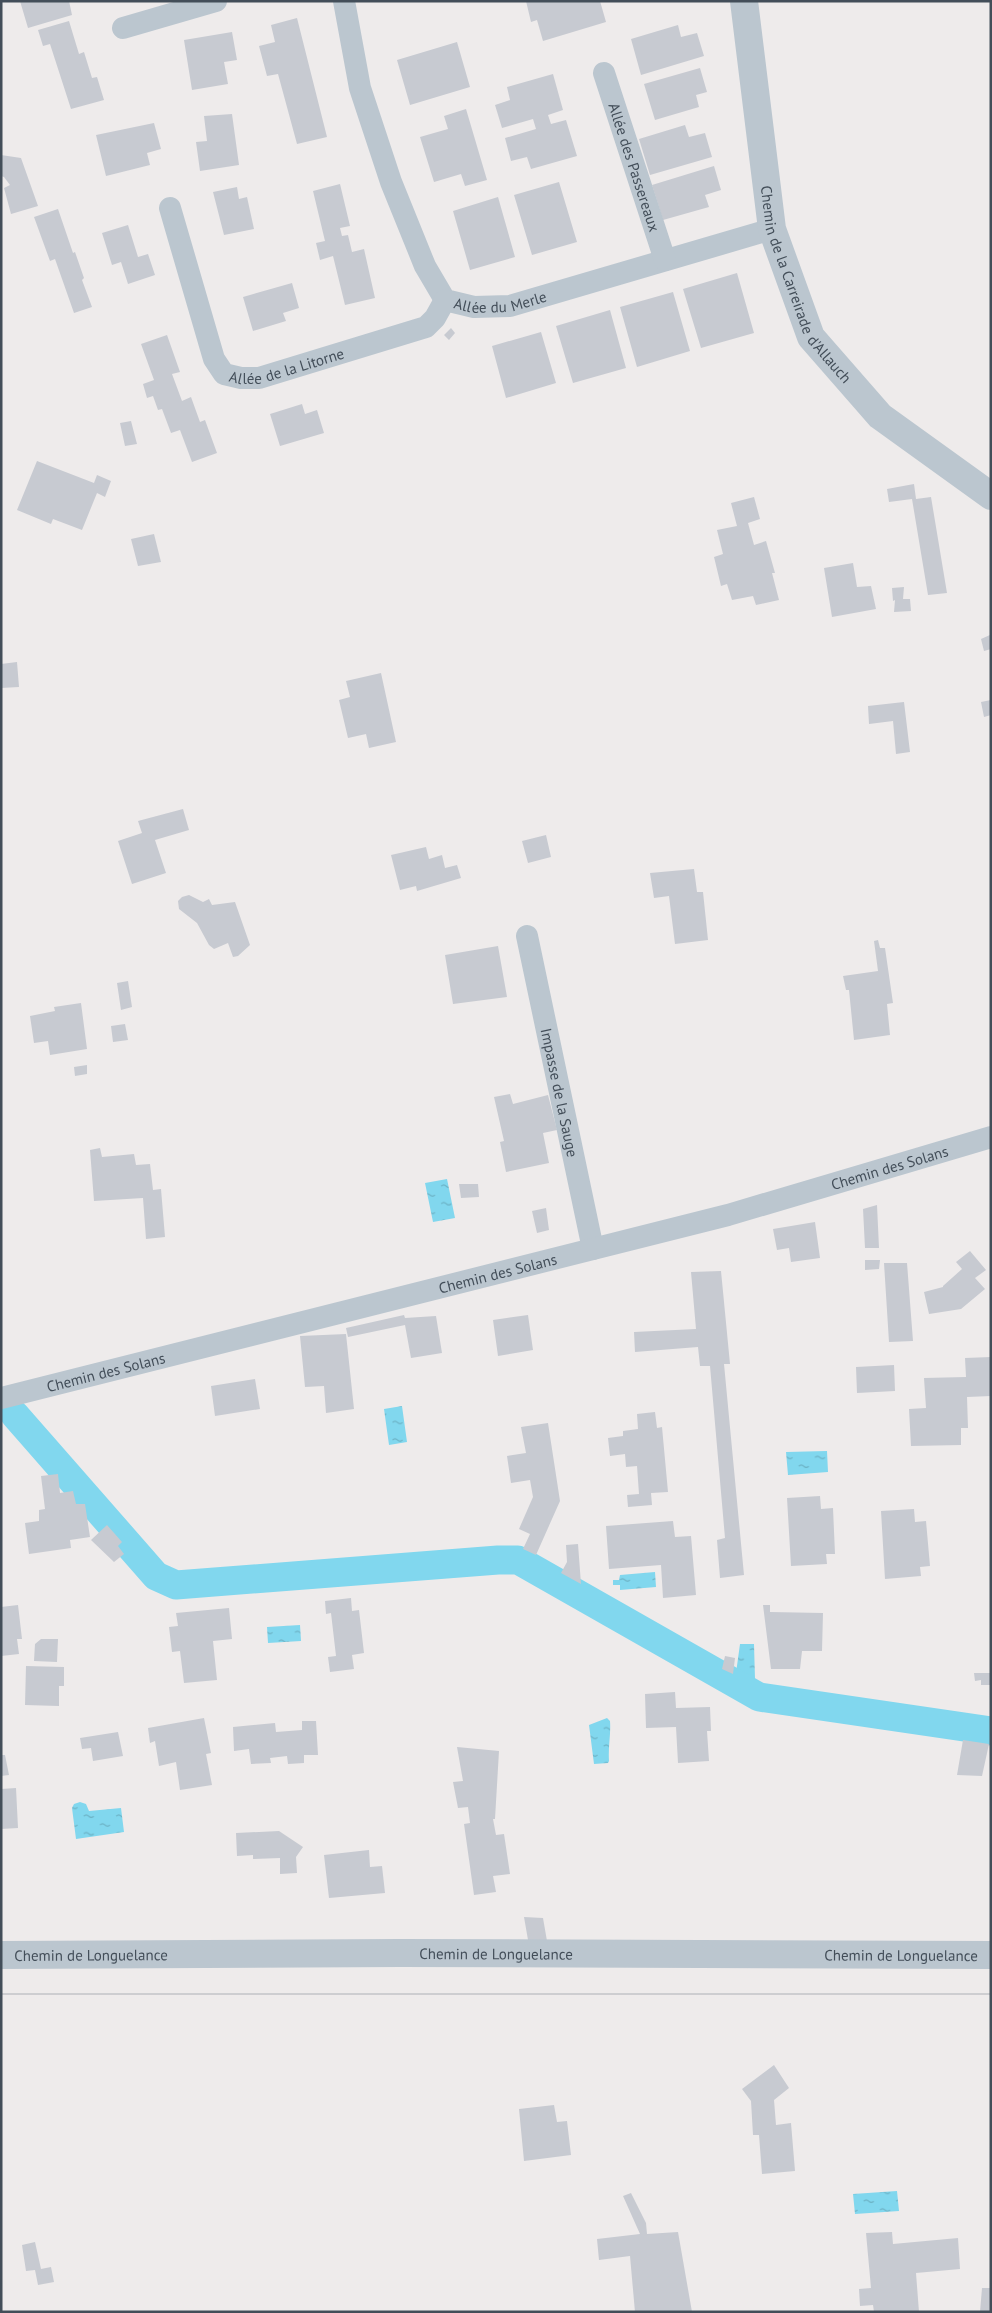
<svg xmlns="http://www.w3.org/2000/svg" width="992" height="2313" font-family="'PT Sans',sans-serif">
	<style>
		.water { fill: url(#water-ripples) }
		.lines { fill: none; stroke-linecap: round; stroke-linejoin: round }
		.canal { stroke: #81d7ee; stroke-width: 29 }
		.building { fill: #c7cad1 }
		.minor { stroke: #bbc6cf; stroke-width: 22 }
		.tertiary { stroke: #bbc6cf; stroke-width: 28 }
		.tram { stroke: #adb0b6; stroke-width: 1 }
		.labels { text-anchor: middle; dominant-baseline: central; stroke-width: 5; stroke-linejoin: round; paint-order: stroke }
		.street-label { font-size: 15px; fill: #434e59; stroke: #fff }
	</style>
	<defs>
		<pattern id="water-ripples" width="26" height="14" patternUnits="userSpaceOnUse" patternTransform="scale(1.25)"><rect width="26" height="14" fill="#81d7ee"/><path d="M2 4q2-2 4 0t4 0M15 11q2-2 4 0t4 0" fill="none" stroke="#6bb1c4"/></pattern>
	</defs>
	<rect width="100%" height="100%" fill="#eeebeb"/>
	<!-- water -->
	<path class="water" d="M 447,1179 L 455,1218 L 433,1222 L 425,1183 Z
		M 402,1406 L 407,1442 L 389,1445 L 384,1409 Z
		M 827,1451 L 828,1472 L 788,1475 L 786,1452 Z
		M 655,1572 L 656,1587 L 620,1590 L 620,1585 L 613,1585 L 613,1580 L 619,1580 L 620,1575 Z
		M 300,1625 L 301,1641 L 268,1643 L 267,1627 Z
		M 740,1644 L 754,1644 L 755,1679 L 736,1673 Z
		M 607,1718 L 610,1721 C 611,1735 608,1746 609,1761 L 608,1763 L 594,1764 L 589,1725 Z
		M 80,1802 L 86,1804 L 89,1811 L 121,1808 L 124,1832 L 76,1839 L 72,1808 L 74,1804 Z
		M 897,2191 L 899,2211 L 855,2214 L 853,2194 Z"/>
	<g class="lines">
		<!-- canal -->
		<path class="canal" d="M 15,1415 L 156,1576 L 176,1585 L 498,1560 L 518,1560 L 759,1697 L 991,1731"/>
	</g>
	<!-- building -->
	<path class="building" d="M 20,1 L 69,1 L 72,15 L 28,28 Z
		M 526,1 L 600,1 L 606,22 L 543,41 L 537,20 L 531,22 Z
		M 297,18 L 327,137 L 297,144 L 278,74 L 267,76 L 259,46 L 275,42 L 271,25 Z
		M 69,21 L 79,54 L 84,52 L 92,78 L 97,77 L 104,100 L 71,109 L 50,44 L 43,46 L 38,30 Z
		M 678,25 L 681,37 L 697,33 L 704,56 L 641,75 L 631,39 Z
		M 232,32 L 237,60 L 224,62 L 228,84 L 192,90 L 184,40 Z
		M 457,42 L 470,87 L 410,105 L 397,60 Z
		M 700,68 L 707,92 L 696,95 L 699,107 L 655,120 L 644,84 Z
		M 553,74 L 563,110 L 548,115 L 551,124 L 566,120 L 577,156 L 531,169 L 527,157 L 511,161 L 505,138 L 536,129 L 533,119 L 502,128 L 495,105 L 510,100 L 507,87 Z
		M 466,109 L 487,180 L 465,186 L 461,174 L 434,182 L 420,137 L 448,129 L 444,116 Z
		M 232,114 L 239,165 L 200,171 L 196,142 L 207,141 L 204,116 Z
		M 154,123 L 161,149 L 147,153 L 150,165 L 106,176 L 96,135 Z
		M 685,125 L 689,137 L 705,133 L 712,157 L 650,175 L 639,139 Z
		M 1,155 L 21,158 L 38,206 L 11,214 L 4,188 L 10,185 L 4,177 L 1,176 Z
		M 714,166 L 721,190 L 705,195 L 709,207 L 663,220 L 652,185 Z
		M 559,182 L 577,242 L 532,255 L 514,195 Z
		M 340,184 L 350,226 L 340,228 L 342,236 L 348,235 L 352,252 L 364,249 L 375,298 L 345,305 L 333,256 L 320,260 L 316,243 L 325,241 L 313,191 Z
		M 237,187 L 239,199 L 247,197 L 254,229 L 224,235 L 213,192 Z
		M 498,197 L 515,257 L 470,270 L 453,211 Z
		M 58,209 L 73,253 L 75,252 L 84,278 L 82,280 L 92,307 L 74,313 L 55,259 L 50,261 L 34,217 Z
		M 128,225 L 138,257 L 148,254 L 155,275 L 128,284 L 121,262 L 112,265 L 102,233 Z
		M 737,273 L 754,333 L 701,348 L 683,289 Z
		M 292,283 L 299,308 L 283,313 L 286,321 L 253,331 L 243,297 Z
		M 673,292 L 690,351 L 637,367 L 620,307 Z
		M 610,310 L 626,368 L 573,383 L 556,326 Z
		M 451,328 L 455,333 L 449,340 L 444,335 Z
		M 541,332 L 556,383 L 506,398 L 492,346 Z
		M 167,335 L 180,372 L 172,374 L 182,401 L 191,397 L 200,422 L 205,420 L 217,453 L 192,462 L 180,430 L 171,433 L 162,409 L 158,410 L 153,396 L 147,398 L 143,384 L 154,380 L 141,344 Z
		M 302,404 L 305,414 L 317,410 L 324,433 L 280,446 L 270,414 Z
		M 131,421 L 137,444 L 125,446 L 120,423 Z
		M 37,461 L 94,483 L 97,475 L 111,481 L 105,497 L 97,493 L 82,530 L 53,519 L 51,524 L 17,510 Z
		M 914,484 L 916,499 L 931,497 L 947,593 L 928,595 L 912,499 L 889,502 L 887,489 Z
		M 754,497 L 760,519 L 748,523 L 754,545 L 766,541 L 775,573 L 772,573 L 779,600 L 756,605 L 753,596 L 732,600 L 727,584 L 721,586 L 714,557 L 723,554 L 717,530 L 737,526 L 731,503 Z
		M 154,534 L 161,562 L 138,566 L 131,539 Z
		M 853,563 L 857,587 L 871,586 L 876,609 L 832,617 L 824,568 Z
		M 904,587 L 903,599 L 910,599 L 911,611 L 894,612 L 895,600 L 893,601 L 892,588 Z
		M 990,635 L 991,649 L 984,651 L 981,639 Z
		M 17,662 L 19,687 L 1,688 L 1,664 Z
		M 381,673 L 396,742 L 369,748 L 366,734 L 348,738 L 339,700 L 350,697 L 346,681 Z
		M 991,700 L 991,715 L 984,717 L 981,702 Z
		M 904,702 L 910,752 L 896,754 L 893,721 L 869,724 L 868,706 Z
		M 183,809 L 189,830 L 155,840 L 166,873 L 132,884 L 118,841 L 142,833 L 138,821 Z
		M 546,835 L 551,857 L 528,863 L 522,841 Z
		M 426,847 L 429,859 L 442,855 L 445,868 L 457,865 L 461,878 L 417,891 L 416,886 L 400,890 L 391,855 Z
		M 694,869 L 697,892 L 703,892 L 708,940 L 675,944 L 669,896 L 654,898 L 650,873 Z
		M 189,895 L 203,902 L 209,899 L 212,905 L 235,902 L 250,945 L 238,956 L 233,957 L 228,943 L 214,949 L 209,945 L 197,923 L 179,909 L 178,901 L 182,897 Z
		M 878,940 L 880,948 L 885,948 L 893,1003 L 887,1004 L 890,1035 L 854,1040 L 849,990 L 846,990 L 843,976 L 878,971 L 874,941 Z
		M 498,946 L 507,997 L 453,1004 L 445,955 Z
		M 128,981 L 132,1007 L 121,1010 L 117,983 Z
		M 81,1003 L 87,1049 L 50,1055 L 48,1041 L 34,1043 L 30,1016 L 55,1011 L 54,1007 Z
		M 125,1024 L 128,1040 L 113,1042 L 111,1026 Z
		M 87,1065 L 87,1074 L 75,1076 L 74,1067 Z
		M 510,1094 L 513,1104 L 548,1095 L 557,1130 L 543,1133 L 549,1163 L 506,1172 L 500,1142 L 504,1141 L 494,1097 Z
		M 100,1148 L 102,1157 L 134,1154 L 136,1165 L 150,1164 L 153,1190 L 161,1189 L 165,1237 L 146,1239 L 143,1198 L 94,1201 L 90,1150 Z
		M 459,1184 L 478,1184 L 479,1197 L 461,1198 Z
		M 877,1205 L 879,1248 L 865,1248 L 863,1209 Z
		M 546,1208 L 549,1230 L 537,1233 L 532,1211 Z
		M 815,1222 L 820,1258 L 791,1262 L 789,1248 L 777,1250 L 773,1229 Z
		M 970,1251 L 986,1270 L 975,1278 L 985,1289 L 961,1309 L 929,1314 L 924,1292 L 943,1287 L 943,1286 L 962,1269 L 956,1262 Z
		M 865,1260 L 880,1260 L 879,1269 L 865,1270 Z
		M 884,1263 L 907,1263 L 913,1341 L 889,1342 Z
		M 721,1271 L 730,1364 L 724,1364 L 744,1575 L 720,1578 L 717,1540 L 725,1538 L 710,1366 L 700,1366 L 698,1347 L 635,1352 L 634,1332 L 696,1329 L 691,1272 Z
		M 404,1315 L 405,1318 L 436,1316 L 442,1353 L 411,1358 L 405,1325 L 348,1337 L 346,1328 Z
		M 528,1315 L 533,1350 L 498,1356 L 493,1320 Z
		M 346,1334 L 354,1409 L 326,1413 L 324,1386 L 305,1387 L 300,1336 Z
		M 991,1357 L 991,1396 L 967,1397 L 968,1428 L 961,1428 L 961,1445 L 911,1446 L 909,1409 L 926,1408 L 924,1378 L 966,1377 L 965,1358 Z
		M 894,1365 L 895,1391 L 857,1393 L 856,1367 Z
		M 255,1379 L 260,1409 L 215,1416 L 211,1386 Z
		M 655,1412 L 657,1428 L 662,1427 L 668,1492 L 651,1493 L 652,1505 L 628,1507 L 627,1495 L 639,1494 L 637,1466 L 626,1467 L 625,1454 L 610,1456 L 608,1438 L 623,1436 L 623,1431 L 638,1429 L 637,1414 Z
		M 548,1423 L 560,1501 L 536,1555 L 523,1549 L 530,1534 L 519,1529 L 533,1497 L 530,1480 L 511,1483 L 507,1456 L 526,1453 L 521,1427 Z
		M 58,1474 L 60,1493 L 73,1491 L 76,1504 L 85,1504 L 90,1537 L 70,1540 L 71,1548 L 29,1554 L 25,1523 L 39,1521 L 39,1510 L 45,1509 L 41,1476 Z
		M 820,1496 L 821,1509 L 833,1508 L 835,1554 L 826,1554 L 827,1564 L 791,1566 L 787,1498 Z
		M 914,1509 L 915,1522 L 926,1521 L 930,1566 L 920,1567 L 921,1576 L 885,1579 L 881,1511 Z
		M 673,1521 L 675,1537 L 691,1536 L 696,1595 L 663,1598 L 661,1565 L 609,1569 L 606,1526 Z
		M 107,1525 L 122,1542 L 118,1546 L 124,1554 L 114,1562 L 91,1540 Z
		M 578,1544 L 581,1584 L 561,1573 L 567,1562 L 566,1545 Z
		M 351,1598 L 352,1611 L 359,1610 L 364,1653 L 352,1655 L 354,1669 L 330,1672 L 328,1657 L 336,1656 L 331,1613 L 326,1614 L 325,1601 Z
		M 18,1605 L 22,1639 L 17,1639 L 19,1654 L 1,1656 L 1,1607 Z
		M 763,1605 L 770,1605 L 770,1612 L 823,1613 L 822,1651 L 802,1651 L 800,1669 L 771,1669 Z
		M 229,1608 L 232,1639 L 213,1641 L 217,1680 L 184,1683 L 180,1651 L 172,1652 L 169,1627 L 178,1626 L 176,1613 Z
		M 41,1639 L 58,1639 L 57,1662 L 34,1661 L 35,1644 Z
		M 725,1656 L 735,1658 L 733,1674 L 722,1669 Z
		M 26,1666 L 64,1667 L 64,1686 L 59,1686 L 59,1706 L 25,1705 Z
		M 974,1673 L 991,1673 L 991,1685 L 981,1685 L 981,1680 L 975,1681 Z
		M 675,1692 L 676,1708 L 710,1707 L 711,1731 L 707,1731 L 709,1761 L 678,1763 L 676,1727 L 646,1728 L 645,1694 Z
		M 204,1718 L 211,1753 L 206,1754 L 212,1785 L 180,1790 L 176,1762 L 159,1766 L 155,1741 L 150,1743 L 148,1728 Z
		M 302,1721 L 316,1721 L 318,1755 L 304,1755 L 304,1763 L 288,1764 L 287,1756 L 270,1758 L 271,1763 L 251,1764 L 249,1749 L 234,1751 L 233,1727 L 275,1723 L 276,1732 L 302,1730 Z
		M 118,1732 L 123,1756 L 93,1761 L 91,1748 L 82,1749 L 80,1738 Z
		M 963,1740 L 989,1744 L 982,1776 L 957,1775 Z
		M 457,1747 L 499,1751 L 495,1819 L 493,1819 L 496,1835 L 504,1834 L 510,1874 L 493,1876 L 496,1892 L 474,1895 L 464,1824 L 470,1823 L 468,1807 L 458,1808 L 453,1782 L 463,1781 Z
		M 1,1755 L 5,1755 L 9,1775 L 1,1776 Z
		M 16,1788 L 18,1828 L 1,1829 L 1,1789 Z
		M 279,1831 L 303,1847 L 296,1857 L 297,1873 L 280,1874 L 280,1858 L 253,1859 L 253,1855 L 237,1856 L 236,1833 Z
		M 369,1850 L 370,1867 L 382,1866 L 385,1893 L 329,1898 L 324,1855 Z
		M 524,1917 L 543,1918 L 547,1941 L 528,1940 Z
		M 774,2065 L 789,2088 L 774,2100 L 776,2125 L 791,2123 L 795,2171 L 762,2174 L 759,2135 L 753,2135 L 751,2101 L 742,2089 Z
		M 554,2105 L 557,2122 L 567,2121 L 571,2155 L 524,2161 L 519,2109 Z
		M 631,2193 L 646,2223 L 647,2234 L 678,2232 L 692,2312 L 635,2312 L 630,2256 L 599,2260 L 597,2239 L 640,2234 L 623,2196 Z
		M 892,2232 L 893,2244 L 958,2238 L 960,2269 L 916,2273 L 919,2312 L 874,2312 L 873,2305 L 860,2306 L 859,2289 L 871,2288 L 866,2233 Z
		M 35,2242 L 41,2269 L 51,2267 L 54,2282 L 38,2285 L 35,2270 L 26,2271 L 22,2245 Z
		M 982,2288 L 991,2288 L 991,2312 L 980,2312 Z"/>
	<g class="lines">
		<!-- minor -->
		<g class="minor">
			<path id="s1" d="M 344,1 L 360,88 L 391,182 L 425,266 L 445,300 L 474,307 L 510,306 L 772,229"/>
			<path d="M 123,28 L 216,1"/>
			<path id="s2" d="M 604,73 L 665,260"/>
			<path id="s3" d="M 170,208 L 214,359 L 224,374 L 241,378 L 259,378 L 426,327 L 435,318 L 445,300"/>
			<path id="s4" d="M 527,936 L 593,1249"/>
			<path id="s5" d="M 1,1398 L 728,1215 L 991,1137"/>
		</g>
		<!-- tertiary -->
		<g class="tertiary">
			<path id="s6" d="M 744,1 L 772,229 L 811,337 L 880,416 L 991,496"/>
			<path id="s7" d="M 1,1955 L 400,1953 L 991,1955"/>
		</g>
		<!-- tram -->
		<path class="tram" d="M 1,1994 L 991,1994"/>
	</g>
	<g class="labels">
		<!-- street labels -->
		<g class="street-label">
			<text stroke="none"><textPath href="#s2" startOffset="99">Allée des Passereaux</textPath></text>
			<text stroke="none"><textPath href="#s6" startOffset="294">Chemin de la Carreirade d'Allauch</textPath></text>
			<text stroke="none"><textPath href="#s1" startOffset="374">Allée du Merle</textPath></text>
			<text stroke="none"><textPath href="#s3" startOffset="240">Allée de la Litorne</textPath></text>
			<text stroke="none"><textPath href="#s4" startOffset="160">Impasse de la Sauge</textPath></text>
			<text stroke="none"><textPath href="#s5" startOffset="918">Chemin des Solans</textPath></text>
			<text stroke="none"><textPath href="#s5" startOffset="512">Chemin des Solans</textPath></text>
			<text stroke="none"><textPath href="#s5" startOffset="108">Chemin des Solans</textPath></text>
			<text stroke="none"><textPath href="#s7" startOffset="495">Chemin de Longuelance</textPath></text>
			<text stroke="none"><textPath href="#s7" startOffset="90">Chemin de Longuelance</textPath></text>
			<text stroke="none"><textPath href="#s7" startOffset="900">Chemin de Longuelance</textPath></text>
		</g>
	</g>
	<!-- border -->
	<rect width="992" height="2313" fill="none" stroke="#434e59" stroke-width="5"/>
</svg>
